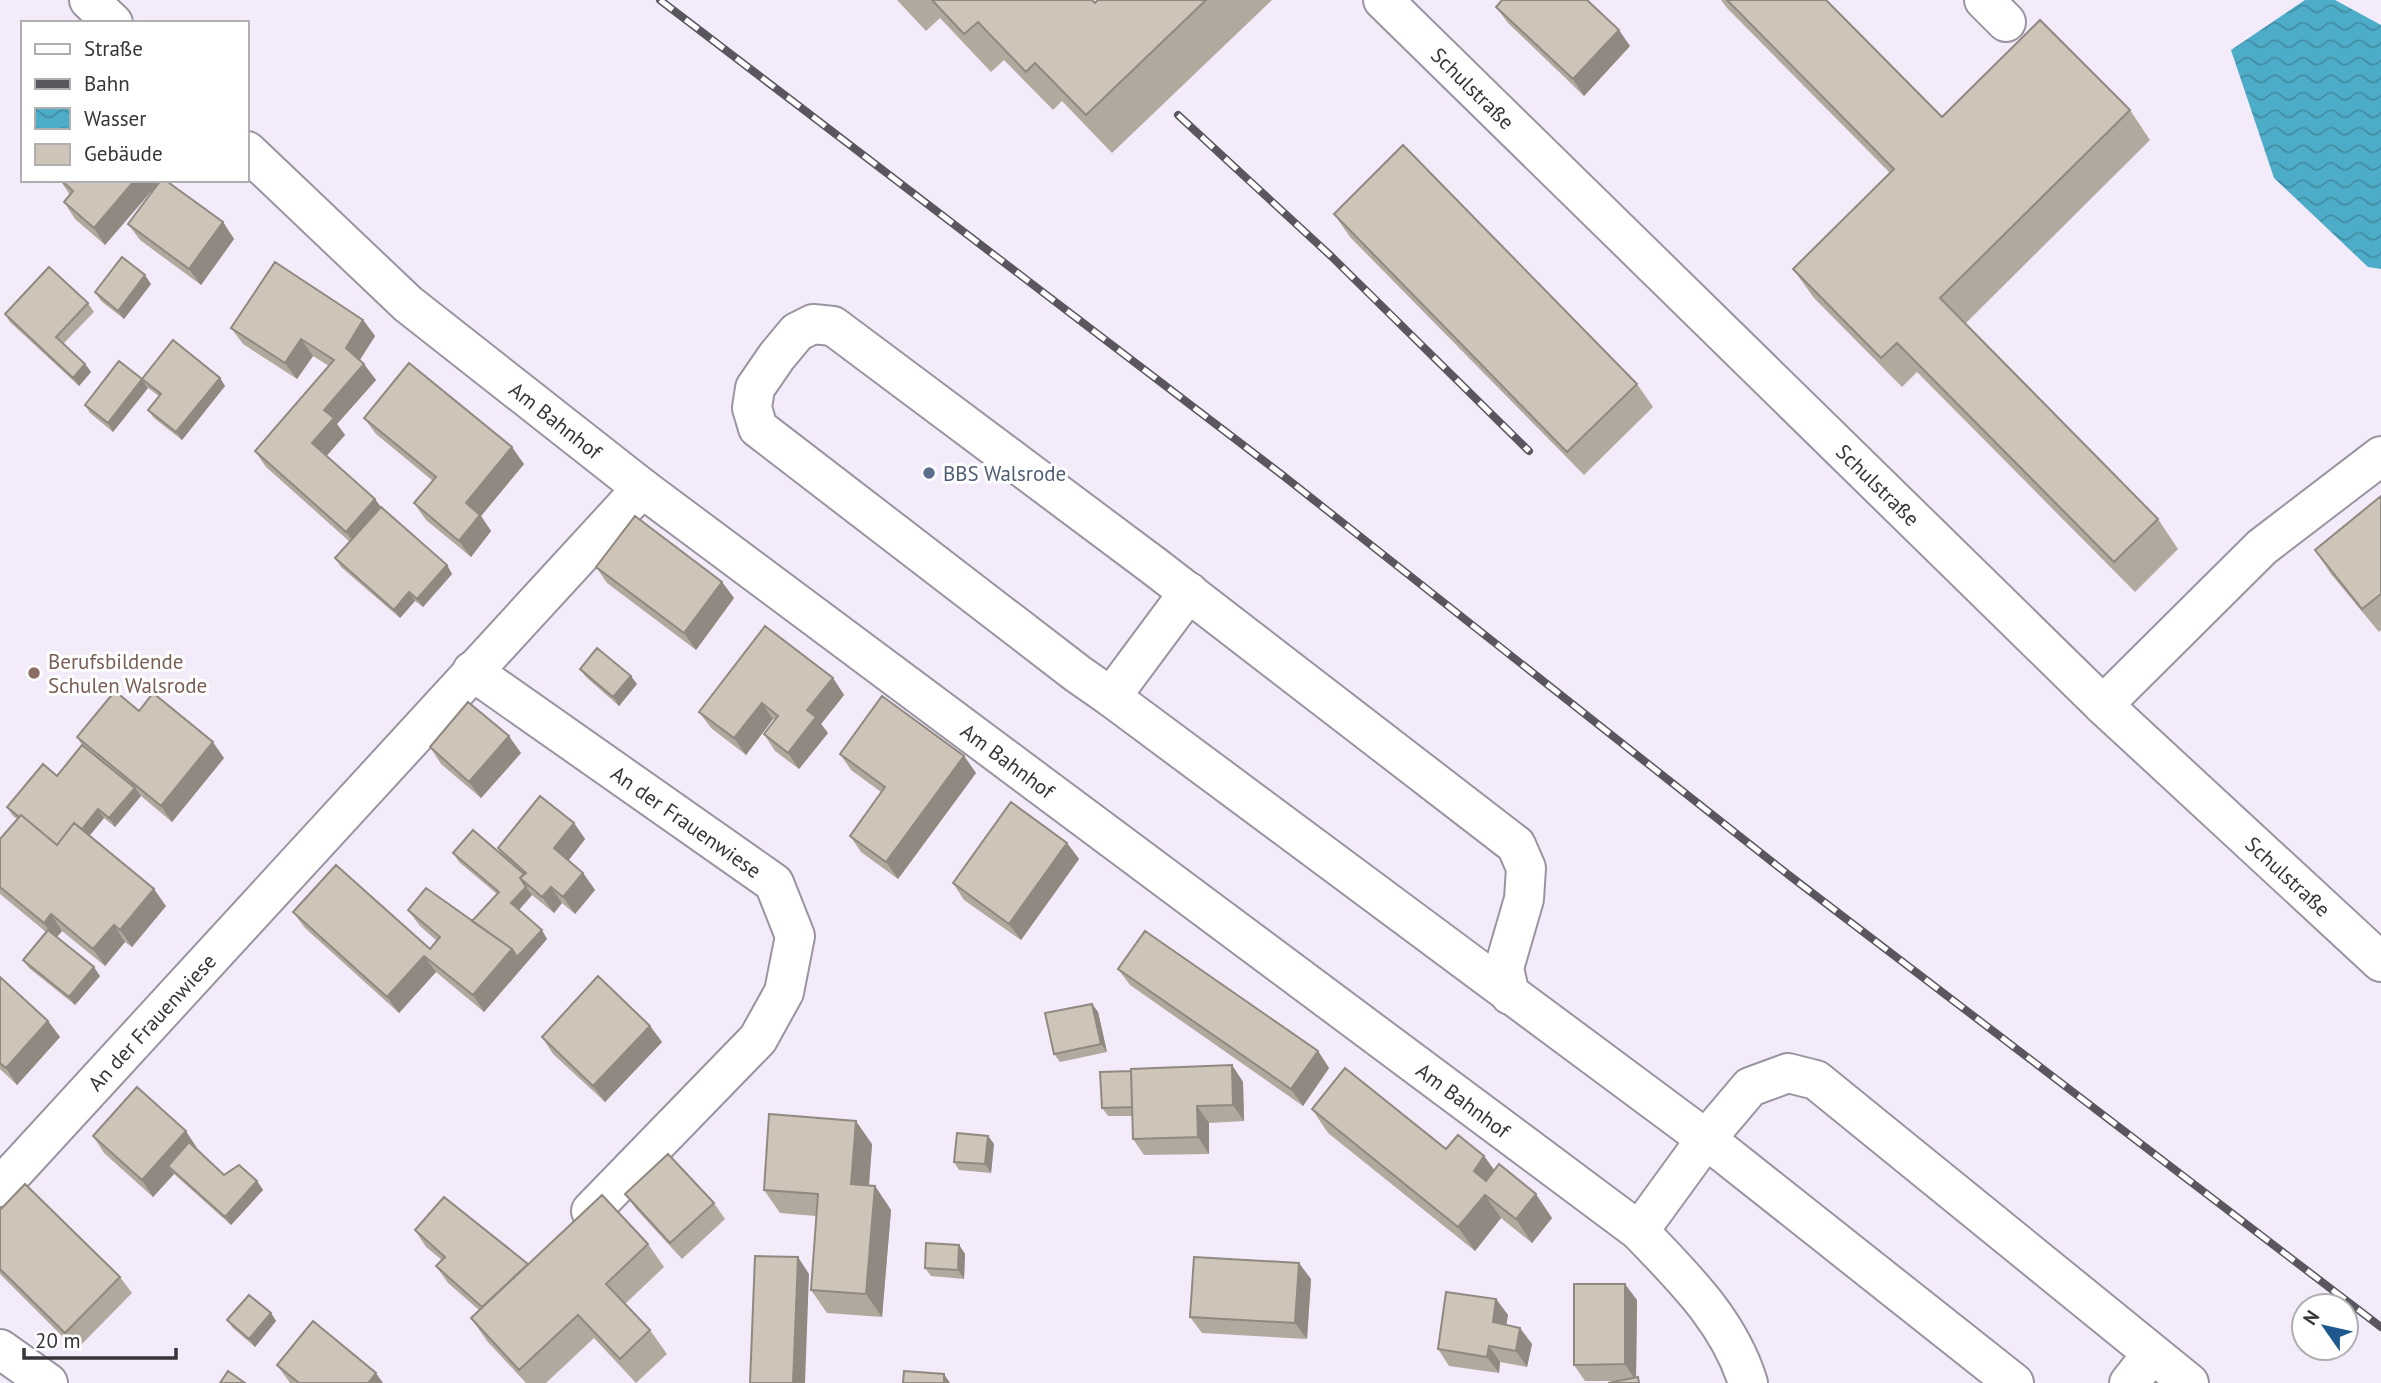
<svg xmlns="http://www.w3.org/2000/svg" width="2381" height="1383" font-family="'PT Sans',sans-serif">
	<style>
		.water { fill: url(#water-waves) }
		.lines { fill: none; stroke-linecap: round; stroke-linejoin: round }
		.minor-casing { stroke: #9a93a0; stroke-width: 42 }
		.minor { stroke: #fff; stroke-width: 38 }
		.rail-casing { stroke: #5a565e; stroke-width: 8 }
		.rail { stroke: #fff; stroke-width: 5; stroke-dasharray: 16; stroke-linecap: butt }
		.wall { fill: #b1a99e }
		.shaded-wall { fill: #908981 }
		.building { fill: #cec4b8; stroke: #908981; stroke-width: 2 }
		.service-dot { fill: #5c6f8a; stroke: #fff; stroke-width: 2.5 }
		.education-dot { fill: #8d6e63; stroke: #fff; stroke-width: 2.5 }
		.labels { text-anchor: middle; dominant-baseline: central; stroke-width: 6; stroke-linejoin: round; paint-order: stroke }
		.street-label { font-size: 21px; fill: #37343a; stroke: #fff }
		.service-label { font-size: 21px; fill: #4e5e75; stroke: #fff; text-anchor: start }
		.education-label { font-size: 21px; fill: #785e54; stroke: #fff; text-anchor: start }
	</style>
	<defs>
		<pattern id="water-waves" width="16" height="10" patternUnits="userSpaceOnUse" patternTransform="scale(1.75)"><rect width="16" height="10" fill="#4dadc9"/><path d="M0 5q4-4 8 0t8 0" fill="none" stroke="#418ea4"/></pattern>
	</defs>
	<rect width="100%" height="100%" fill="#f3ebfa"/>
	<!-- water -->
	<path class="water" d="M 2305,0 L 2335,0 L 2381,25 L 2381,269 L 2368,267 L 2274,178 L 2231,50 Z"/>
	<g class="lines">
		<!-- minor casing -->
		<g class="minor-casing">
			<g id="minor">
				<path d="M 89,0 L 113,23"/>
				<path id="s1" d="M 1383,0 L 2103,705 L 2381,962"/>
				<path d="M 1984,0 L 2006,22"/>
				<path id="s2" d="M 247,151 L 408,304 L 642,488 L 1639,1231 C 1683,1277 1729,1321 1748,1383"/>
				<path id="s3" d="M 472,671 L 774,883 L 795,936 L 784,992 L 758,1039 L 591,1211"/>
				<path d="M 1111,697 L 1189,592"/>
				<path d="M 2103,705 L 2262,547 L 2381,456"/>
				<path d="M 1510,995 L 1504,968 L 1524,899 L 1526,868 L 1516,845 L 1154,566 L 833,326 L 813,324 L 797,332 L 777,356 L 755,388 L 752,408 L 758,428 L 1078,674 L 1111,697 L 1706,1139 L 2014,1383"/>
				<path id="s4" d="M 0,1187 L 642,488"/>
				<path d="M 1639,1231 L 1706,1139 L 1750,1087 L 1788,1073 L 1816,1080 L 2189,1383"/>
				<path d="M 0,1349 L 48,1383"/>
				<path d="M 2129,1383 L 2152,1354"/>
			</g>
		</g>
		<!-- minor -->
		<use href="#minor" class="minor"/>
		<!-- rail casing -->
		<g class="rail-casing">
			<path id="rail" d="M 660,0 L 1281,474 L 1790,876 L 2381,1327
				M 1178,115 L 1332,257 L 1529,451"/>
		</g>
		<!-- rail -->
		<use href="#rail" class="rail"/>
	</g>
	<!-- wall -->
	<path class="wall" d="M 897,0 L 1092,0 L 1095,3 L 1098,0 L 1272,0 L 1112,153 L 1062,101 L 1053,110 L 1004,60 L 991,72 L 940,18 L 926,31 Z
		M 1721,0 L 1826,0 L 1942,117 L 2130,110 L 2150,140 L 1965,324 L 2158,519 L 2178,549 L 2135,592 L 1917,372 L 1902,387 L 1814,298 L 1793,269 L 1890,173 L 1727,8 Z
		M 1496,7 L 1630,46 L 1584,96 L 1508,23 Z
		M 60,180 L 165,180 L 223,222 L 234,239 L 201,285 L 140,240 L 128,224 L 160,181 L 105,245 L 75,219 L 64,202 L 70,195 Z
		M 1334,214 L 1637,384 L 1653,407 L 1584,475 L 1350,237 Z
		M 151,284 L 124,319 L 101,301 L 95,292 Z
		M 88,303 L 94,312 L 63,344 L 85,364 L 91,372 L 79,386 L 10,322 L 5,314 Z
		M 363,320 L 375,336 L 360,360 L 376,380 L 337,424 L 345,435 L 326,456 L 375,499 L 381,507 L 447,565 L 452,574 L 423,607 L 415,601 L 400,618 L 341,567 L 335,558 L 350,542 L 266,467 L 255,451 L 329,366 L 313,356 L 297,379 L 243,344 L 231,328 Z
		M 220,378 L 225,386 L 182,440 L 154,418 L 148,410 L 159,396 L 148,388 L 142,379 Z
		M 148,388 L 113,432 L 90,413 L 85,405 Z
		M 364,418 L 524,464 L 481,516 L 491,531 L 471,557 L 426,520 L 414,503 L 433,481 L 376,434 Z
		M 2381,496 L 2381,630 L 2379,632 L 2331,574 L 2315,550 Z
		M 596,567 L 722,582 L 734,598 L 696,650 L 607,583 Z
		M 580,669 L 637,684 L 619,706 L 586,677 Z
		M 833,678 L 844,695 L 821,724 L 828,733 L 799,769 L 775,751 L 764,734 L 775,720 L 773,719 L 746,755 L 711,728 L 699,712 Z
		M 139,711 L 224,758 L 172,822 L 141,796 L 115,827 L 104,818 L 89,836 L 166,906 L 132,947 L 125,942 L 105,966 L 62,931 L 57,937 L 100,976 L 75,1005 L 29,968 L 23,960 L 46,932 L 0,894 L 0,839 L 17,819 L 13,816 L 7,807 L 57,776 L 82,745 L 77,737 Z
		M 430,747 L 521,753 L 481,798 L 441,764 Z
		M 840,754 L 964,756 L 976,773 L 898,879 L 861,852 L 850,836 L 881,792 L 851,770 Z
		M 574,823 L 585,839 L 568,861 L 583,873 L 595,890 L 575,914 L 562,903 L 554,913 L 532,895 L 519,910 L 547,939 L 484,1012 L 436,972 L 399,1013 L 305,928 L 293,912 L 430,949 L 437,941 L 420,926 L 408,910 L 472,921 L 497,894 L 459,862 L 453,853 L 503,856 L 498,848 Z
		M 1067,843 L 1079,859 L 1021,940 L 964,900 L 953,883 Z
		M 1118,969 L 1318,1051 L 1329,1068 L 1303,1106 L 1130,985 Z
		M 0,977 L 48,1021 L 60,1037 L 17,1085 L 0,1069 Z
		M 1092,1004 L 1098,1012 L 1107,1052 L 1060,1062 L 1054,1054 Z
		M 650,1026 L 662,1042 L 605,1102 L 553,1054 L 542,1037 Z
		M 1232,1065 L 1243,1082 L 1244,1121 L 1209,1123 L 1209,1154 L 1144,1155 L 1133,1139 L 1132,1116 L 1108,1116 L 1102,1108 L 1131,1071 Z
		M 1312,1109 L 1446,1149 L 1484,1156 L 1494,1170 L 1552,1218 L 1532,1243 L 1501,1218 L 1475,1251 L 1328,1133 Z
		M 93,1136 L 197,1148 L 196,1149 L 224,1175 L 257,1181 L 263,1190 L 231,1225 L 174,1174 L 153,1197 L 104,1153 Z
		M 988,1136 L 994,1144 L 991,1173 L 959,1170 L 954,1162 Z
		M 872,1144 L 869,1186 L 875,1186 L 891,1210 L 882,1317 L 827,1313 L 811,1290 L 816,1216 L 780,1213 L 764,1190 Z
		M 625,1194 L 714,1203 L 725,1219 L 682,1259 L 637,1210 Z
		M 0,1210 L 120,1277 L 132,1293 L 76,1350 L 0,1274 Z
		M 415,1230 L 528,1264 L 648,1244 L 664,1267 L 625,1304 L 650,1330 L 667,1354 L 636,1383 L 594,1338 L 546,1383 L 526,1383 L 487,1341 L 471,1318 L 479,1310 L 448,1283 L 436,1266 L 442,1260 L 426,1247 Z
		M 959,1245 L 965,1254 L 964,1279 L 931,1276 L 925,1268 Z
		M 1311,1279 L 1307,1339 L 1202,1333 L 1190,1317 Z
		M 1496,1299 L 1508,1315 L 1506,1325 L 1532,1344 L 1527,1367 L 1500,1362 L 1499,1373 L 1449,1366 L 1438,1349 Z
		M 1637,1300 L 1636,1377 L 1619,1381 L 1585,1381 L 1574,1365 Z
		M 271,1313 L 276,1321 L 255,1347 L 233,1328 L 227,1320 Z
		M 277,1365 L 383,1383 L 290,1383 Z"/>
	<!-- shaded-wall -->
	<path class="shaded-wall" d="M 1619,30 L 1630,46 L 1584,96 L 1573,79 Z
		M 135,180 L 161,180 L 105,245 L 94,228 Z
		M 223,222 L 234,239 L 201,285 L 189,269 Z
		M 145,275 L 151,284 L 124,319 L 118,311 Z
		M 363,320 L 375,336 L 357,364 L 346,348 Z
		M 301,339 L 313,356 L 297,379 L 285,363 Z
		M 85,364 L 91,372 L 79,386 L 73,378 Z
		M 364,364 L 376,380 L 337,424 L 345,435 L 323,460 L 312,443 L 324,410 Z
		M 220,378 L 225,386 L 182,440 L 176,432 Z
		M 142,379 L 148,388 L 113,432 L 108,423 Z
		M 512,447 L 524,464 L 481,516 L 491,531 L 471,557 L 459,541 L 466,503 Z
		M 375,499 L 387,516 L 358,548 L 346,532 Z
		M 447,565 L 452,574 L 423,607 L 417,599 Z
		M 722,582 L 734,598 L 696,650 L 684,633 Z
		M 409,592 L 415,601 L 400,618 L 394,610 Z
		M 631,676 L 637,684 L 619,706 L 613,697 Z
		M 833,678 L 844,695 L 821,724 L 828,733 L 799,769 L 788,753 L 807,710 Z
		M 762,703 L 773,719 L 746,755 L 734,738 Z
		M 509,736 L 521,753 L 481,798 L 469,782 Z
		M 213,742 L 224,758 L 172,822 L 161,806 Z
		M 964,756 L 976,773 L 898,879 L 886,862 Z
		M 135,788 L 141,796 L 115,827 L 109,818 Z
		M 98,809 L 104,818 L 69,861 L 63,853 Z
		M 574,823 L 585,839 L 565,865 L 554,848 Z
		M 1067,843 L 1079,859 L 1021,940 L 1009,924 Z
		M 583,873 L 595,890 L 575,914 L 563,897 Z
		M 526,887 L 532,895 L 517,912 L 511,903 Z
		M 551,887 L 562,903 L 554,913 L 542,897 Z
		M 154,889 L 166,906 L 132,947 L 120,930 Z
		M 51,914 L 62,931 L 55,939 L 44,923 Z
		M 114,925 L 125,942 L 105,966 L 93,949 Z
		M 542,930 L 547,939 L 484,1012 L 473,995 L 512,949 Z
		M 424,956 L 436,972 L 399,1013 L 387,997 Z
		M 94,967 L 100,976 L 75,1005 L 69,997 Z
		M 1092,1004 L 1098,1012 L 1107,1052 L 1101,1044 Z
		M 48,1021 L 60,1037 L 17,1085 L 6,1068 Z
		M 650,1026 L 662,1042 L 605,1102 L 593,1086 Z
		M 1318,1051 L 1329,1068 L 1303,1106 L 1291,1089 Z
		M 1232,1065 L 1243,1082 L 1244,1121 L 1233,1105 Z
		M 1197,1106 L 1209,1123 L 1209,1154 L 1198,1137 Z
		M 856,1121 L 872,1144 L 867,1208 L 851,1184 Z
		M 186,1131 L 197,1148 L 175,1172 L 168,1166 L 174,1174 L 153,1197 L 142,1180 Z
		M 988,1136 L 994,1144 L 991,1173 L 985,1164 Z
		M 1484,1156 L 1501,1179 L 1490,1194 L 1474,1171 Z
		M 257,1181 L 263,1190 L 231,1225 L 225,1217 Z
		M 875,1186 L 891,1210 L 882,1317 L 866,1294 Z
		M 1536,1194 L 1552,1218 L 1532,1243 L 1516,1219 Z
		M 1485,1195 L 1501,1218 L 1475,1251 L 1458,1227 Z
		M 959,1245 L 965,1254 L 964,1279 L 958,1270 Z
		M 798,1257 L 809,1274 L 805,1383 L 793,1383 Z
		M 1299,1263 L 1311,1279 L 1307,1339 L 1295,1323 Z
		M 1625,1284 L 1637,1300 L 1636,1381 L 1625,1364 Z
		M 1496,1299 L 1508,1315 L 1504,1339 L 1493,1322 Z
		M 271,1313 L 276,1321 L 255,1347 L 249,1339 Z
		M 1520,1328 L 1532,1344 L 1527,1367 L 1516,1351 Z
		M 1489,1346 L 1500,1362 L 1499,1373 L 1487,1357 Z
		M 376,1373 L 383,1383 L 368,1383 Z
		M 944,1374 L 950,1383 L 944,1383 Z"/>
	<!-- building -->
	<path class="building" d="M 932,0 L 1092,0 L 1095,3 L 1098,0 L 1206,0 L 1086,115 L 1035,63 L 1026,72 L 978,22 L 964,34 Z
		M 1502,0 L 1587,0 L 1619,30 L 1573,79 L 1496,7 Z
		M 1727,0 L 1826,0 L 1942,117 L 2040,20 L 2130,110 L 1940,298 L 2158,519 L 2114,562 L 1897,343 L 1881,358 L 1793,269 L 1894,169 Z
		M 1403,145 L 1637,384 L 1567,452 L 1334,214 Z
		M 61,180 L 135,180 L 94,228 L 64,202 L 73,191 Z
		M 161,180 L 165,180 L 223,222 L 189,269 L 128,224 Z
		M 122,257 L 145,275 L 118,311 L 95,292 Z
		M 275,262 L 363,320 L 346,348 L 364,364 L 324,410 L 334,418 L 312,443 L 375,499 L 346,532 L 255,451 L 334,360 L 301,339 L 285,363 L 231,328 Z
		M 49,267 L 88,303 L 56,337 L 85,364 L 73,378 L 5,314 Z
		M 173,340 L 220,378 L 176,432 L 148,410 L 161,394 L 142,379 Z
		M 119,361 L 142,379 L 108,423 L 85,405 Z
		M 409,363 L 512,447 L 466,503 L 480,515 L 459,541 L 414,503 L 436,477 L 364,418 Z
		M 2381,496 L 2381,594 L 2362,609 L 2315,550 Z
		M 381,507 L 447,565 L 417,599 L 409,592 L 394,610 L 335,558 Z
		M 635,516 L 722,582 L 684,633 L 596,567 Z
		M 765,626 L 833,678 L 807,710 L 816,717 L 788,753 L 764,734 L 778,716 L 762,703 L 734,738 L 699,712 Z
		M 597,648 L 631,676 L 613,697 L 580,669 Z
		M 115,691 L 139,711 L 153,693 L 213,742 L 161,806 L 77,737 Z
		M 882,696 L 964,756 L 886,862 L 850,836 L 885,787 L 840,754 Z
		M 468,702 L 509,736 L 469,782 L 430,747 Z
		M 82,745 L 135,788 L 109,818 L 98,809 L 82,829 L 74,823 L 57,845 L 21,815 L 19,817 L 7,807 L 43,764 L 57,776 Z
		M 540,796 L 574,823 L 554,848 L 583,873 L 563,897 L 551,887 L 542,897 L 520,878 L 526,873 L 498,848 Z
		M 1011,802 L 1067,843 L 1009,924 L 953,883 Z
		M 21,815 L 57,845 L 74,823 L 154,889 L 120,930 L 114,925 L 93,949 L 51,914 L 44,923 L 0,887 L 0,839 Z
		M 473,830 L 524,874 L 520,878 L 526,887 L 511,903 L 542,930 L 517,957 L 512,949 L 472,921 L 499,892 L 453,853 Z
		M 336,865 L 430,949 L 440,937 L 408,910 L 426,888 L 512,949 L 473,995 L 424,956 L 387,997 L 293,912 Z
		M 48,930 L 94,967 L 69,997 L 23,960 Z
		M 1145,931 L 1318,1051 L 1291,1089 L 1118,969 Z
		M 598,976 L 650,1026 L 593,1086 L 542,1037 Z
		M 0,977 L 48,1021 L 6,1068 L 0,1063 Z
		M 1092,1004 L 1101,1044 L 1054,1054 L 1045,1013 Z
		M 1232,1065 L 1233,1105 L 1197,1106 L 1198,1137 L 1133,1139 L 1131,1069 Z
		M 1345,1068 L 1446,1149 L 1458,1135 L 1484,1156 L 1474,1171 L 1486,1181 L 1499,1164 L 1536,1194 L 1516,1219 L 1485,1195 L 1458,1227 L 1312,1109 Z
		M 1131,1071 L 1132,1107 L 1102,1108 L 1100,1072 Z
		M 137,1087 L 186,1131 L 142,1180 L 93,1136 Z
		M 769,1114 L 856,1121 L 851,1184 L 875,1186 L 866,1294 L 811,1290 L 818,1194 L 764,1190 Z
		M 957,1133 L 988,1136 L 985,1164 L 954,1162 Z
		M 189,1142 L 224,1175 L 239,1165 L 257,1181 L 225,1217 L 168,1166 Z
		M 668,1154 L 714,1203 L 670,1243 L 625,1194 Z
		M 25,1184 L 120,1277 L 65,1333 L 0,1269 L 0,1210 Z
		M 602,1195 L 648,1244 L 606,1284 L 650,1330 L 620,1359 L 578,1315 L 519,1370 L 471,1318 Z
		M 444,1197 L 528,1264 L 482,1307 L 436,1266 L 445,1257 L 415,1230 Z
		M 926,1243 L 959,1245 L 958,1270 L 925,1268 Z
		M 755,1256 L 798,1257 L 793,1383 L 750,1383 Z
		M 1194,1257 L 1299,1263 L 1295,1323 L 1190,1317 Z
		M 1574,1284 L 1625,1284 L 1625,1364 L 1574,1365 Z
		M 1446,1292 L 1496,1299 L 1493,1322 L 1520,1328 L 1516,1351 L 1489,1346 L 1487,1357 L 1438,1349 Z
		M 249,1295 L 271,1313 L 249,1339 L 227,1320 Z
		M 313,1321 L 376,1373 L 368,1383 L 299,1383 L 277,1365 Z
		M 228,1371 L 245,1383 L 220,1383 Z
		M 904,1371 L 944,1374 L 944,1383 L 903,1383 Z
		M 1638,1377 L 1639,1383 L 1608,1383 Z"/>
	<!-- markers -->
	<circle class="service-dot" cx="929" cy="473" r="7"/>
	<circle class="education-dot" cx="34" cy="673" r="7"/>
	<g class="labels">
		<!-- street labels -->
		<g class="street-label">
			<text stroke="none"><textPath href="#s1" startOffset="126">Schulstraße</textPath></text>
			<text stroke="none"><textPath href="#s2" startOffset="410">Am Bahnhof</textPath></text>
			<text stroke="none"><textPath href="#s1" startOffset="693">Schulstraße</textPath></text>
			<text stroke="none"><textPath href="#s2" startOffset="976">Am Bahnhof</textPath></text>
			<text stroke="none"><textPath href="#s3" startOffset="262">An der Frauenwiese</textPath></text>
			<text stroke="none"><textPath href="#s1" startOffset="1260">Schulstraße</textPath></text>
			<text stroke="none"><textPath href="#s4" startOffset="224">An der Frauenwiese</textPath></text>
			<text stroke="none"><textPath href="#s2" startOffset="1544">Am Bahnhof</textPath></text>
		</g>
		<!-- service labels -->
		<g class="service-label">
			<text x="943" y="473">BBS Walsrode</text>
		</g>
		<!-- education labels -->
		<g class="education-label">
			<text x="48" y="661">Berufsbildende<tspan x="48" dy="24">Schulen Walsrode</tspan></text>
		</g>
	</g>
	<!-- legend -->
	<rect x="21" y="21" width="228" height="161" fill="#ffffff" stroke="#afaeb0" stroke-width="2"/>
	<rect x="35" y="44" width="35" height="10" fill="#ffffff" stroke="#afaeb0" stroke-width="2"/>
	<text x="84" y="56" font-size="21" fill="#37343a">Straße</text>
	<rect x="35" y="79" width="35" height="10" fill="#5a565e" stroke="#afaeb0" stroke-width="2"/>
	<text x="84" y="91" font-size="21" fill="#37343a">Bahn</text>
	<rect x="35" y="108" width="35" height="21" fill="url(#water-waves)" stroke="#afaeb0" stroke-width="2"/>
	<text x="84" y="126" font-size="21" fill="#37343a">Wasser</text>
	<rect x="35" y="144" width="35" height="21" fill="#cec4b8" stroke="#afaeb0" stroke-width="2"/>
	<text x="84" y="161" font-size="21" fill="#37343a">Gebäude</text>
	<!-- north arrow -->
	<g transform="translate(2325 1327) rotate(304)"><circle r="33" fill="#ffffff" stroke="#afaeb0" stroke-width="2"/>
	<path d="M0-5L12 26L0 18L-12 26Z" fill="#1e588f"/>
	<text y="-10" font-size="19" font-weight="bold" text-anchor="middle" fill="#37343a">N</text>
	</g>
	<!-- scale -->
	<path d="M24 1348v10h152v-10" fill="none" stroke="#37343a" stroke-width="3.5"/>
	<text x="35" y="1348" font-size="21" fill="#37343a" stroke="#ffffff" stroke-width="5" paint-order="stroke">20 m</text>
</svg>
